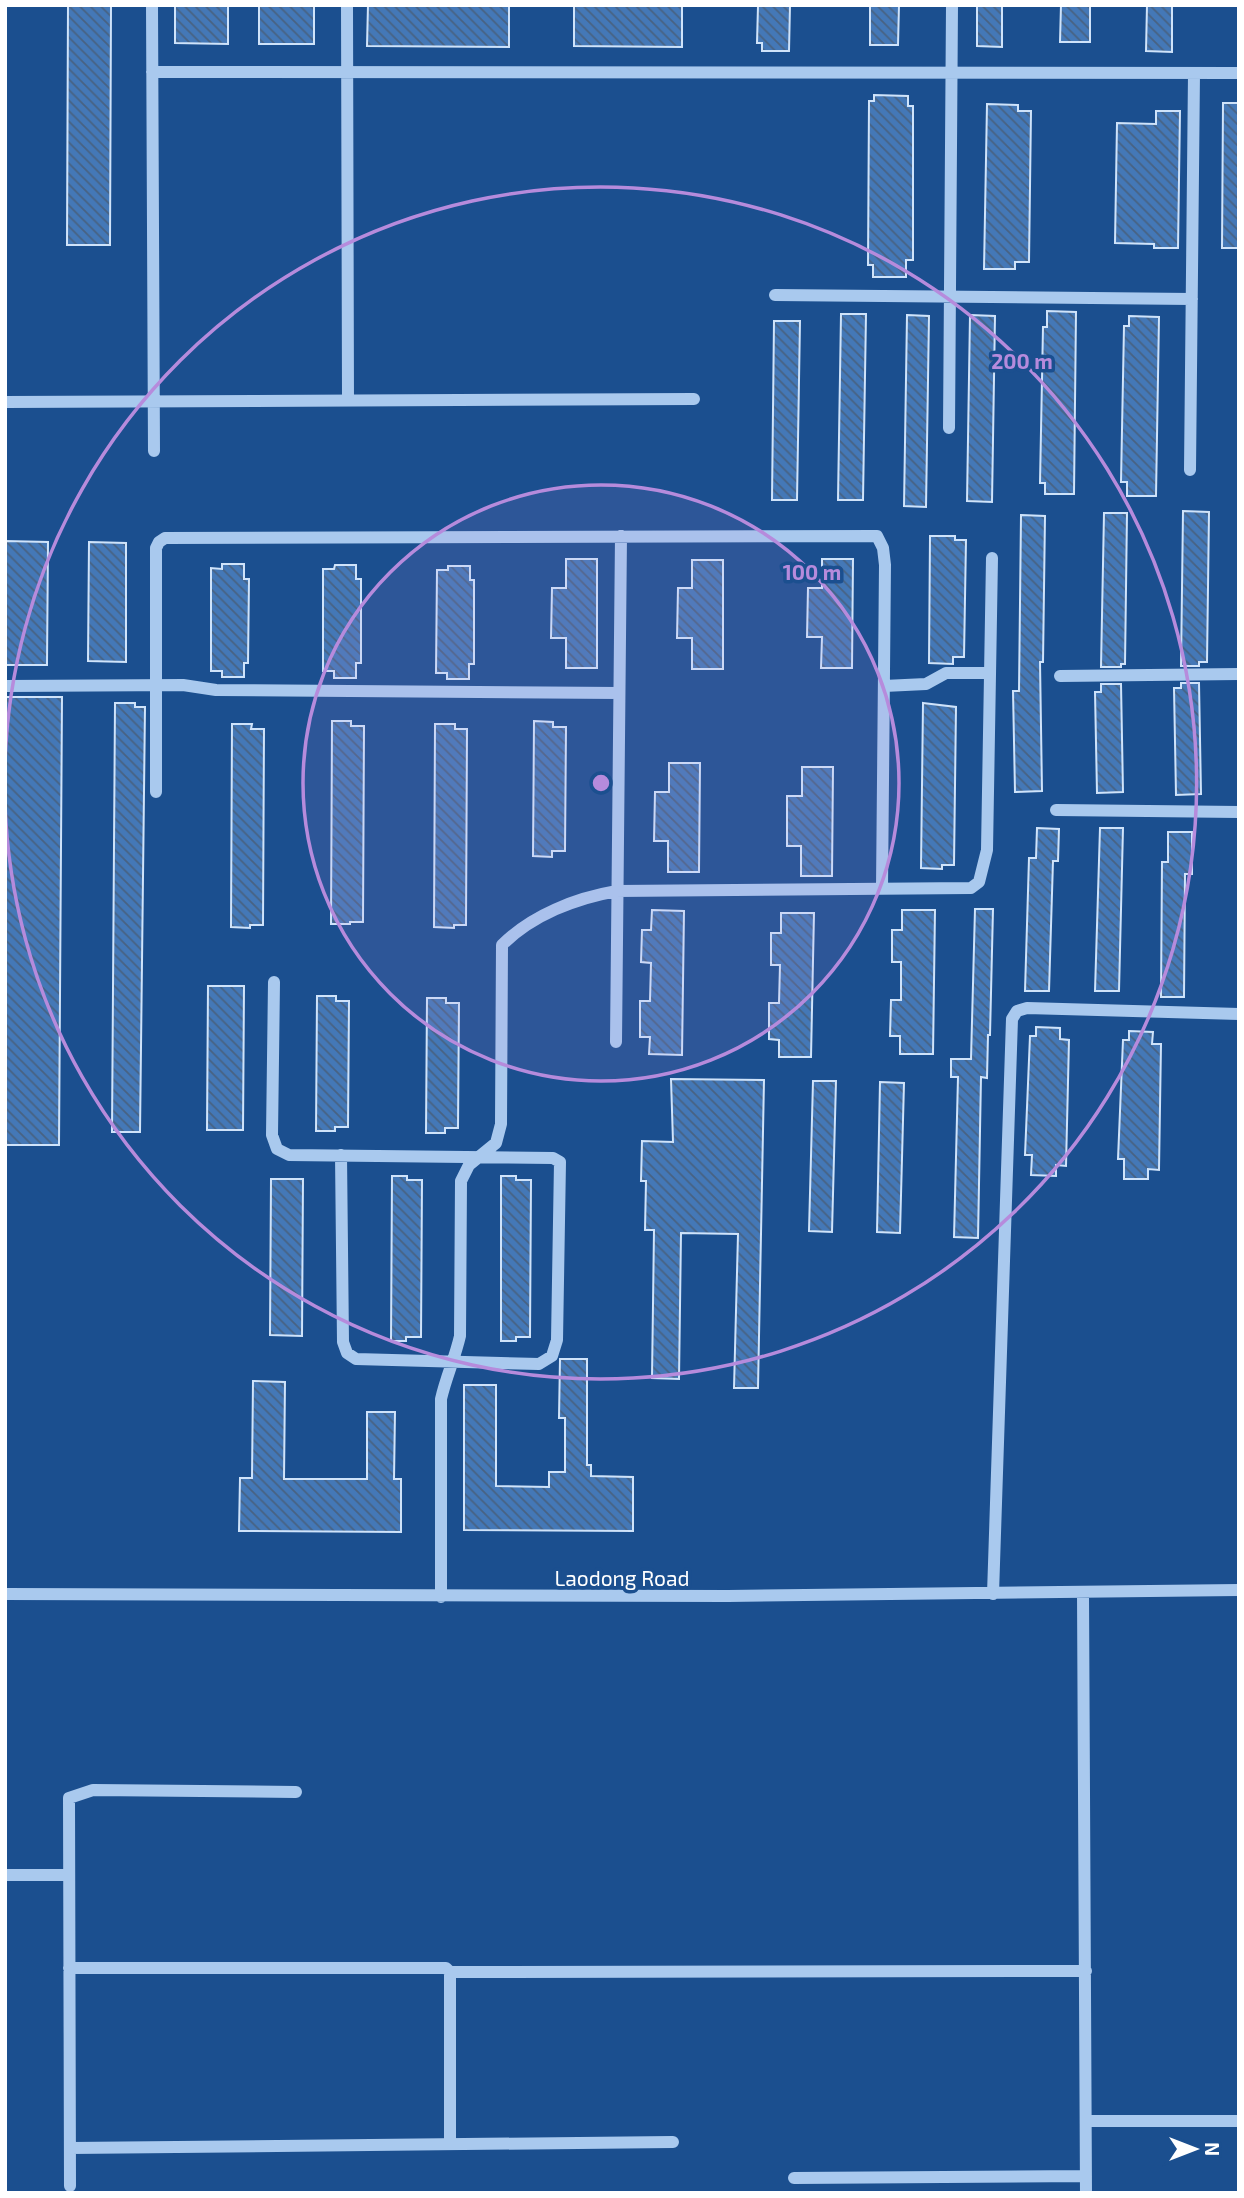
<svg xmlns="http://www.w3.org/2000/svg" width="1244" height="2198" font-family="'Exo 2',sans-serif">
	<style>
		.building { fill: url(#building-back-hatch); stroke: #cfe3fa; stroke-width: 2 }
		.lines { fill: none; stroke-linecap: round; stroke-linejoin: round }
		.minor { stroke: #a9c9ee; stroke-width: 12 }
		.ring { fill: none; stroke: #b68bdc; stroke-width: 3.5 }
		.labels { text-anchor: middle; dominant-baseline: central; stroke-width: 7; stroke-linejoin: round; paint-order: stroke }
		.street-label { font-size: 21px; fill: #fff; stroke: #1b4f8f }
		.centre { fill: #b68bdc; stroke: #1b4f8f; stroke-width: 3.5 }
		.ring-label { font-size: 21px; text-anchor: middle; font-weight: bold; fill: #b68bdc; stroke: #1b4f8f; stroke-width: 7; stroke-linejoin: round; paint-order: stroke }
	</style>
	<defs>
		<pattern id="building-back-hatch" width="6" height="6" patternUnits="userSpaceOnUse" patternTransform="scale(1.75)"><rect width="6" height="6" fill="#4478b7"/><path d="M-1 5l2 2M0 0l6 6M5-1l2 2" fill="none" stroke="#486282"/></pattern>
	</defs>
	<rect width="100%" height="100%" fill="#1b4f8f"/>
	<!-- building -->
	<path class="building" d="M 68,5 L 111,5 L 110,245 L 67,245 Z
		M 175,5 L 228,5 L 228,44 L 175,43 Z
		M 259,5 L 314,5 L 314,44 L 259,44 Z
		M 368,5 L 509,5 L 509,47 L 367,46 Z
		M 574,5 L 682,5 L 682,47 L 574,46 Z
		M 763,5 L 790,5 L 789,51 L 762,51 L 762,43 L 757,43 L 758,6 Z
		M 870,5 L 899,5 L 898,45 L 870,45 Z
		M 977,5 L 1002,5 L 1002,47 L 977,46 Z
		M 1061,5 L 1090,5 L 1090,42 L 1060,42 Z
		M 1147,5 L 1172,5 L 1172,52 L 1146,51 Z
		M 874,95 L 908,96 L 908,106 L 913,106 L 913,260 L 906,260 L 906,277 L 873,277 L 873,265 L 868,265 L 869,101 L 874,101 Z
		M 1223,103 L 1239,103 L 1239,248 L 1222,248 Z
		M 987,104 L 1018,105 L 1018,111 L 1031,111 L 1029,262 L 1015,262 L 1015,269 L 984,269 Z
		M 1156,111 L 1180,111 L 1178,248 L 1154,248 L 1154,244 L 1115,243 L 1117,123 L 1156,124 Z
		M 1047,311 L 1076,312 L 1074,494 L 1045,494 L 1045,483 L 1040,483 L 1043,327 L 1047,327 Z
		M 841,314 L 866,314 L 863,500 L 838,500 Z
		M 907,315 L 929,316 L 926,507 L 904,506 Z
		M 970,315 L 995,316 L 992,502 L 967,501 Z
		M 1129,316 L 1159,317 L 1156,496 L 1127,496 L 1127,482 L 1121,482 L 1124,326 L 1129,326 Z
		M 774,321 L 800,321 L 797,500 L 772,500 Z
		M 1183,511 L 1209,512 L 1207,662 L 1199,662 L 1199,666 L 1181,666 Z
		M 1104,513 L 1127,513 L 1125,664 L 1121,664 L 1121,667 L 1101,667 Z
		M 1021,515 L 1045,516 L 1043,662 L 1040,662 L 1042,791 L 1015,792 L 1013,691 L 1019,691 Z
		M 930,536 L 955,536 L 955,540 L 966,540 L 964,657 L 953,657 L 953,664 L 929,663 Z
		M 5,541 L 48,542 L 47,665 L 5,665 Z
		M 89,542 L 126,543 L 126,662 L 88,661 Z
		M 566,559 L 597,559 L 597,668 L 566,668 L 566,638 L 551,638 L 552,588 L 566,588 Z
		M 822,559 L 853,559 L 852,668 L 821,668 L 822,637 L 807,637 L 808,588 L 822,588 Z
		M 692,560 L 723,560 L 723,669 L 692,669 L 692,638 L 677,638 L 678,588 L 692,588 Z
		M 222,564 L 244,564 L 244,579 L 249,579 L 248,663 L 244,663 L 244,677 L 222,677 L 222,671 L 211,671 L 211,568 L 222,569 Z
		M 335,565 L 356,565 L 356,579 L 361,579 L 361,663 L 356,663 L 356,678 L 334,678 L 334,671 L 323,671 L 323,569 L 334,569 Z
		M 448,566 L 470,566 L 470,580 L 474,580 L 474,664 L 469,664 L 469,679 L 447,679 L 447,673 L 436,673 L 437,570 L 448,570 Z
		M 1181,683 L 1199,683 L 1201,794 L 1176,795 L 1174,688 L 1181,688 Z
		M 1101,684 L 1121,684 L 1123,792 L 1097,793 L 1095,692 L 1101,692 Z
		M 5,697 L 62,697 L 59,1145 L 5,1145 Z
		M 115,703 L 135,703 L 135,707 L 145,707 L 140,1132 L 112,1132 Z
		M 923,703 L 956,707 L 954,865 L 942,865 L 942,869 L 921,868 Z
		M 332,721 L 351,721 L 351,726 L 364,726 L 363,922 L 350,922 L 350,924 L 331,924 Z
		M 534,721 L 553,722 L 553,727 L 566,727 L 565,851 L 552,851 L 552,857 L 533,856 Z
		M 232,724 L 252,724 L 251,729 L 264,729 L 263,925 L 250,925 L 250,928 L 231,927 Z
		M 435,724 L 455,724 L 455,729 L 467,729 L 466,925 L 454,925 L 454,928 L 434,927 Z
		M 669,763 L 700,763 L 699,872 L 668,872 L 668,841 L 654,841 L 655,792 L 669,792 Z
		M 802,767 L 833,767 L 832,876 L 801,876 L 801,846 L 787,846 L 787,796 L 802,796 Z
		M 1037,828 L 1059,829 L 1058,861 L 1053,861 L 1049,991 L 1025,991 L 1029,858 L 1036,858 Z
		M 1100,828 L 1123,828 L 1119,991 L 1095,991 Z
		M 1168,832 L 1192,832 L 1192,874 L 1185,874 L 1184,997 L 1161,997 L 1162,862 L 1168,862 Z
		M 975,909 L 993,909 L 990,1035 L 988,1035 L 987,1078 L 981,1077 L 978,1238 L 954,1237 L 958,1077 L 951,1077 L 951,1059 L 971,1059 Z
		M 652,910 L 684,911 L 682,1055 L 649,1054 L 650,1037 L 640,1037 L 640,1001 L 650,1001 L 651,963 L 641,962 L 642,930 L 651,930 Z
		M 902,910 L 935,910 L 933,1054 L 900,1054 L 900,1036 L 890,1036 L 891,1000 L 901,1000 L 901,962 L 892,962 L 892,930 L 902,930 Z
		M 781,913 L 814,913 L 811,1057 L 779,1057 L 779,1040 L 769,1039 L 769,1003 L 779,1003 L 780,965 L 771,965 L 771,933 L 781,933 Z
		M 208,986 L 244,986 L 243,1130 L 207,1130 Z
		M 317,996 L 336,996 L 336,1001 L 349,1001 L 348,1127 L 335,1127 L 335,1131 L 316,1131 Z
		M 427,998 L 446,998 L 446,1003 L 459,1003 L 458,1128 L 445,1128 L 445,1133 L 426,1133 Z
		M 1036,1027 L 1060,1028 L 1060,1039 L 1069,1040 L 1066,1166 L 1056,1165 L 1056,1176 L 1031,1175 L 1032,1155 L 1025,1155 L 1030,1036 L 1036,1036 Z
		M 1129,1031 L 1153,1032 L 1152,1044 L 1161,1044 L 1159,1170 L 1148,1169 L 1148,1179 L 1124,1179 L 1124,1159 L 1118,1159 L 1123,1040 L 1129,1040 Z
		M 671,1079 L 764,1080 L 758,1388 L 734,1388 L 738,1234 L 681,1233 L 679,1379 L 652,1378 L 654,1230 L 645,1230 L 646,1181 L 641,1181 L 642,1141 L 673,1142 Z
		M 813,1081 L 836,1081 L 832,1232 L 809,1231 Z
		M 880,1082 L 904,1083 L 900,1233 L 877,1232 Z
		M 392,1176 L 407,1176 L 407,1180 L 422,1180 L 421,1337 L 406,1337 L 406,1341 L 391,1341 Z
		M 501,1176 L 516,1176 L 516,1180 L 531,1180 L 530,1337 L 516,1337 L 516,1341 L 501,1341 Z
		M 271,1179 L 303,1179 L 302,1336 L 270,1335 Z
		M 560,1359 L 587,1359 L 587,1465 L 591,1465 L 591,1476 L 633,1477 L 633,1531 L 464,1530 L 464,1385 L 496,1385 L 496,1486 L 549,1487 L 549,1472 L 565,1472 L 565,1418 L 559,1418 Z
		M 253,1381 L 285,1382 L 284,1479 L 367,1479 L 367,1412 L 395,1412 L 394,1479 L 401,1479 L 401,1532 L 239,1531 L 240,1478 L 252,1478 Z"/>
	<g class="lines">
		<!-- minor -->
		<path class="minor" d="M 152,5 L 154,451
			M 347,5 L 348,401
			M 152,72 L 1239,73
			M 775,295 L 1192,299
			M 5,402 L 694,399
			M 949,428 L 952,5
			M 1190,470 L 1194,73
			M 1060,676 L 1239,674
			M 5,686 L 183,685 L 216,690 L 619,693
			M 884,686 L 926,684 L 946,673 L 990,673
			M 156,792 L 156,548 L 159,542 L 165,538 L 877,536 L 883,548 L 885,565 L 882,888
			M 1056,810 L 1239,812
			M 274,982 L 272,1135 L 277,1149 L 289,1155 L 553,1158 L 560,1162 L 557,1340 L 552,1356 L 539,1364 L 356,1359 L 347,1353 L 343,1342 L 341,1155
			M 616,1042 L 621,536
			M 1083,1593 L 1086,2193
			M 5,1594 L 728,1596 L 1239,1590
			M 993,1594 L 1012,1019 L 1017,1011 L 1027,1008 L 1239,1014
			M 441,1597 L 441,1399 C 446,1377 455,1358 460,1336 L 461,1181 L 469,1165 L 496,1143 L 501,1124 L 502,945 C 532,915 576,898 617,891 L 971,888 L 979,882 L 987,850 L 992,558
			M 5,1875 L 69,1875
			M 69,1968 L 446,1968 L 450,1972 L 450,2144
			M 450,1972 L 1086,1971
			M 1086,2121 L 1239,2121
			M 70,2148 L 673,2142
			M 794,2178 L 1086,2176
			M 70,2186 L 69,1798 L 93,1790 L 296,1792"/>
	</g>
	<!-- distance rings -->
	<circle cx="601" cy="783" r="298" fill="#b68bdc" fill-opacity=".12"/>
	<g class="ring">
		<circle cx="601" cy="783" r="298"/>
		<path d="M5 762A596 596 0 1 1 5 804"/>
	</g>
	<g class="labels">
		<!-- street labels -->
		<g class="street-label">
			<text x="622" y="1577">Laodong Road</text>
		</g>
	</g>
	<circle cx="601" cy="783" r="10" class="centre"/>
	<g class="ring-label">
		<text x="1022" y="369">200 m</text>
		<text x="812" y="580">100 m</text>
	</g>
	<!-- border -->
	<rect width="1244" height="2198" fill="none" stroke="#ffffff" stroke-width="14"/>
	<!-- north arrow -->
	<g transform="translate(1195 2149) rotate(90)" stroke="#1b4f8f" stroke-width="5" paint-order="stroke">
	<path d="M0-5L12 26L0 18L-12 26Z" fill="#ffffff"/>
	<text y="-10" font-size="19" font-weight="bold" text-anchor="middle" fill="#ffffff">N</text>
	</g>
</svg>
